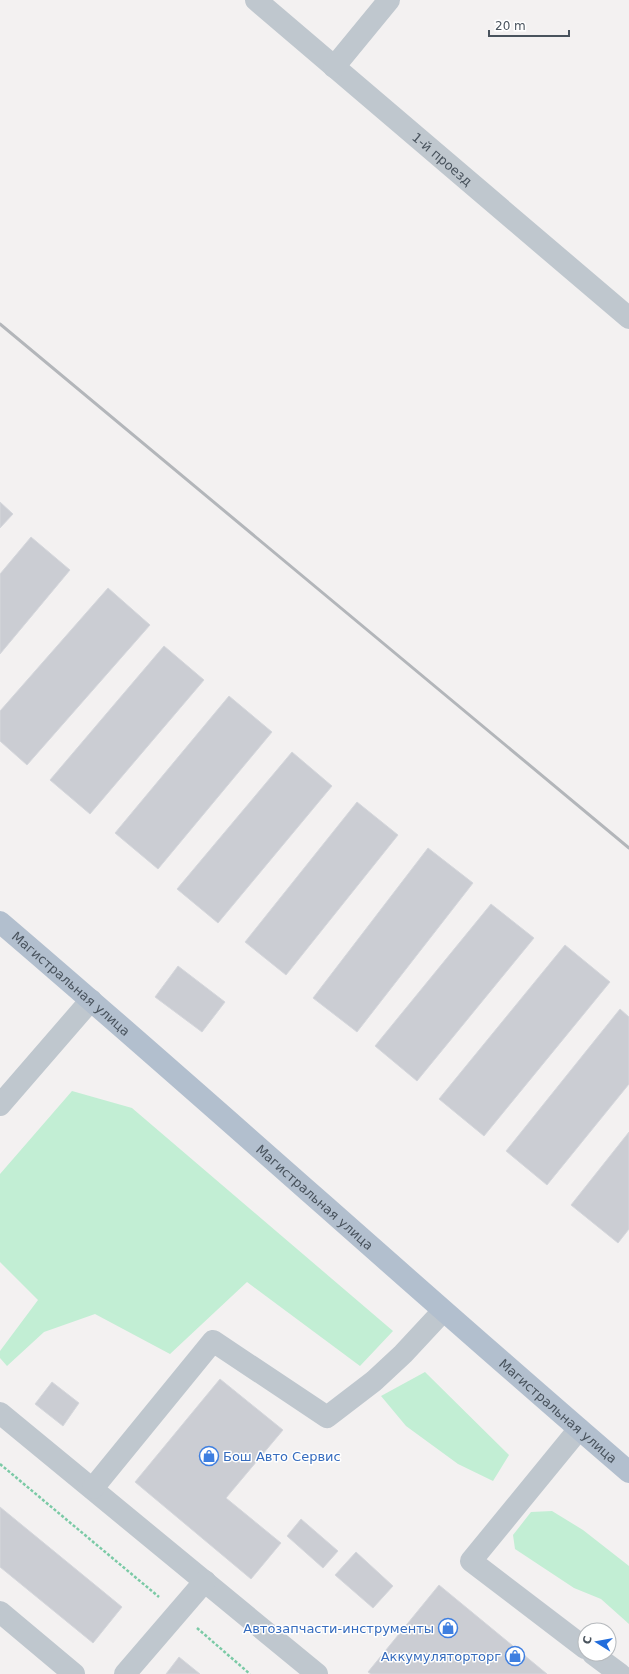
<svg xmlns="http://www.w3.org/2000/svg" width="629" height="1674" font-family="'DejaVu Sans',sans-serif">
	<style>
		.green { fill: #c2eed4 }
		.building { fill: #cbcdd3; stroke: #d5d7dc }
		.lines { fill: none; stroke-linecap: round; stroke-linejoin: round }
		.path { stroke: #7bcaa6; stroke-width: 2.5; stroke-dasharray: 3 2; stroke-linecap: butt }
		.minor { stroke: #bfc7ce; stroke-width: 22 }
		.major { stroke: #b2bfce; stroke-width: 22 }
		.rail { stroke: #b3b6ba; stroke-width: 3 }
		.labels { text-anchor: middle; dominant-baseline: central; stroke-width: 3; stroke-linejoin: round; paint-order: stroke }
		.street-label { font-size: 13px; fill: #49535d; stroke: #fff }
		.shop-label { font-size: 13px; fill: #366cbe; stroke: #fff; text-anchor: end }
	</style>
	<rect width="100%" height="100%" fill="#f3f1f1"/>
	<!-- green -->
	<path class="green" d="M 72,1091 L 132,1108 L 393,1331 L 360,1366 L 247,1282 L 170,1354 L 95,1314 L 44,1332 L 7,1366 L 0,1358 L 0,1351 L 38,1300 L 0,1262 L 0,1174 Z
		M 425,1372 L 509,1455 L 493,1481 L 458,1464 L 406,1426 L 381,1396 Z
		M 552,1511 L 583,1530 L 629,1566 L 629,1624 L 601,1599 L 574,1588 L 515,1549 L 513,1535 L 531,1512 Z"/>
	<!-- building -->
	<path class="building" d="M 0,502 L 13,514 L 0,528 Z
		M 31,537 L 70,570 L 0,654 L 0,574 Z
		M 108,588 L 150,625 L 27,765 L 0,741 L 0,711 Z
		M 164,646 L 204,680 L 90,814 L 50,780 Z
		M 229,696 L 272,732 L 158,869 L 115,833 Z
		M 292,752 L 332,786 L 218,923 L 177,889 Z
		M 357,802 L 398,835 L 286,975 L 245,942 Z
		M 428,848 L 473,883 L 357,1032 L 313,998 Z
		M 491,904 L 534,938 L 417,1081 L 375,1046 Z
		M 565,945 L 610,982 L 484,1136 L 439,1099 Z
		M 178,966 L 225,1002 L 202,1032 L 155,997 Z
		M 620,1009 L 629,1017 L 629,1084 L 547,1185 L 506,1151 Z
		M 629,1132 L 629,1229 L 618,1243 L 571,1205 Z
		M 220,1379 L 283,1430 L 226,1498 L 281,1543 L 251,1579 L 135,1482 Z
		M 52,1382 L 79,1403 L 63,1426 L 35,1404 Z
		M 0,1507 L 122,1607 L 93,1643 L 0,1567 Z
		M 301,1519 L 338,1551 L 323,1568 L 287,1536 Z
		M 356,1552 L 393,1586 L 373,1608 L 335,1575 Z
		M 439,1585 L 547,1674 L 371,1674 L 368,1672 Z
		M 179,1657 L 200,1674 L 166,1674 Z"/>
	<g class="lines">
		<!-- path -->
		<path class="path" d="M 0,1464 L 159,1597
			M 197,1628 L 250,1674"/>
		<!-- minor -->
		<g class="minor">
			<path id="s1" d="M 256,0 L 629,318"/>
			<path d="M 334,67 L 389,0"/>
			<path d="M 0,1105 L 91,1000"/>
			<path d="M 0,1413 L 317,1674"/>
			<path d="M 579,1429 L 471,1561 L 585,1648"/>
			<path d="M 93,1488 L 213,1341 L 327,1417 L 374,1381 L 403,1354 L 443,1311"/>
			<path d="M 0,1612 L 74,1674"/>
			<path d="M 593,1654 L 620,1674"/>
			<path d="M 125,1674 L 205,1581"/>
		</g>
		<!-- major -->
		<path class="major" id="s2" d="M 0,922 C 212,1103 418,1291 629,1472"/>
		<!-- rail -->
		<path class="rail" d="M 0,324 L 629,848"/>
	</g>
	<!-- icons -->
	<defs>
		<g id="shop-ring" transform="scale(1)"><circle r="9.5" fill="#fff" stroke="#3f7fe0" stroke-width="1.5"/><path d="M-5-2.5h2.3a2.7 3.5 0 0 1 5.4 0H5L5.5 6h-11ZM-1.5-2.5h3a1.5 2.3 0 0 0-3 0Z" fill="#3f7fe0"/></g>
	</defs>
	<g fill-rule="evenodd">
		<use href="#shop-ring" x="209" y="1456"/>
		<use href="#shop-ring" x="448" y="1628"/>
		<use href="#shop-ring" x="515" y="1656"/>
	</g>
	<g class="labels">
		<!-- street labels -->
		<g class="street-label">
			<text stroke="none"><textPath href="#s1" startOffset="245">1-й проезд</textPath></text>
			<text stroke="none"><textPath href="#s2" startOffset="94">Магистральная улица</textPath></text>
			<text stroke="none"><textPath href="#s2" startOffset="418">Магистральная улица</textPath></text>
			<text stroke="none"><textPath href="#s2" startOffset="742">Магистральная улица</textPath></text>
		</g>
		<!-- shop labels -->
		<g class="shop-label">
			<text x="223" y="1456" text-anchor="start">Бош Авто Сервис</text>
			<text x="434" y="1628">Автозапчасти-инструменты</text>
			<text x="501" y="1656">Аккумуляторторг</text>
		</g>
	</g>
	<!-- north arrow -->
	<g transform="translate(597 1642) rotate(281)"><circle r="19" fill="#ffffff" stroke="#b6babe"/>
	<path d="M0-3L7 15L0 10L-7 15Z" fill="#226ddc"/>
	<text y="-6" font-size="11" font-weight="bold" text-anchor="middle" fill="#49535d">С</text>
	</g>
	<!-- scale -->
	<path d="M489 30v6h80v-6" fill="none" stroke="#49535d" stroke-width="2"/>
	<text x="495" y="30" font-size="12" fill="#49535d" stroke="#ffffff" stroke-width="3" paint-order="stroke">20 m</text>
</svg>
